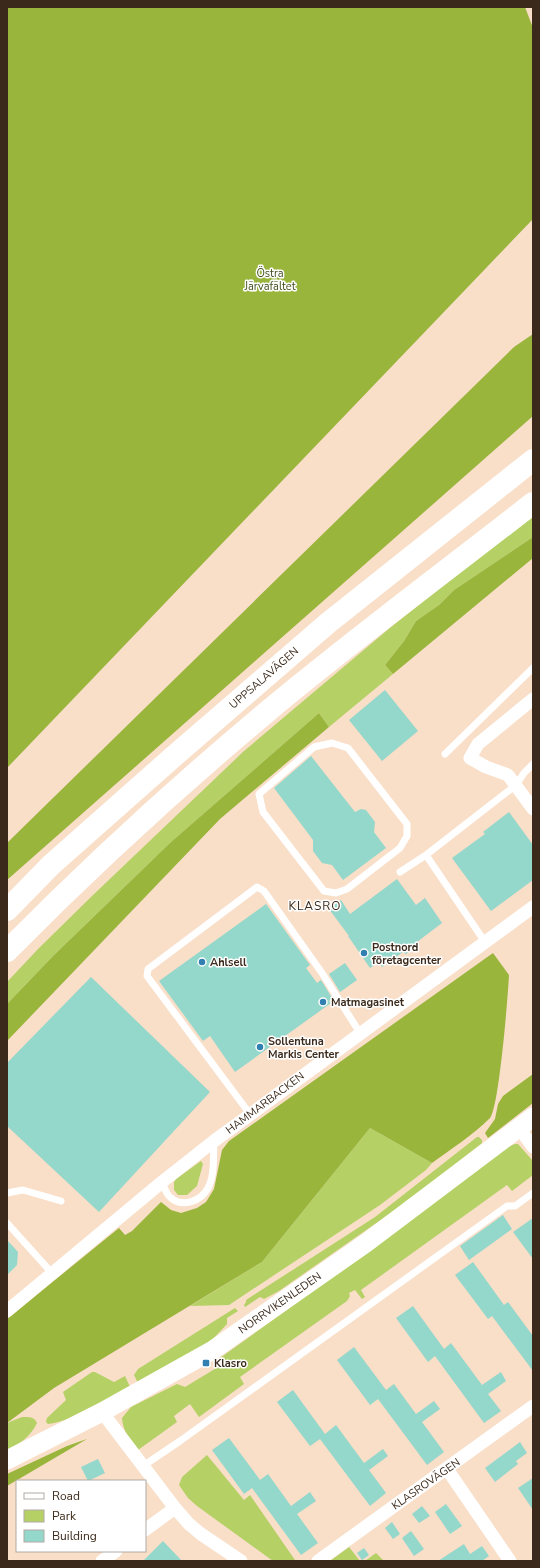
<svg xmlns="http://www.w3.org/2000/svg" width="540" height="1568" font-family="'Nunito Sans',sans-serif">
	<style>
		.green { fill: #b5d166 }
		.forest { fill: #99b53c }
		.building { fill: #94d7cb }
		.lines { fill: none; stroke-linecap: round; stroke-linejoin: round }
		.lane { stroke: #fff; stroke-width: 7 }
		.street { stroke: #fff; stroke-width: 13 }
		.secondary { stroke: #fff; stroke-width: 19 }
		.highway { stroke: #fff; stroke-width: 22 }
		.poi-dot { fill: #327fb1; stroke: #fff; stroke-width: 1.5 }
		.labels { text-anchor: middle; dominant-baseline: central; stroke-width: 3; stroke-linejoin: round; paint-order: stroke }
		.park-label { font-size: 11px; fill: #435020; stroke: #fff }
		.street-label { font-size: 11px; fill: #3b2a1b; stroke: #fff }
		.poi-label { font-size: 11px; font-weight: bold; fill: #3b2a1b; stroke: #fff; text-anchor: start }
		.neighbourhood-label { font-size: 12px; letter-spacing: 1px; fill: #3b2a1b; stroke: #fff }
	</style>
	<rect width="100%" height="100%" fill="#f9dec8"/>
	<!-- green -->
	<path class="green" d="M 533,515 L 533,537 L 454,590 L 439,605 L 416,621 L 404,641 L 385,665 L 393,674 L 329,727 L 319,713 L 171,842 L 53,956 L 7,1004 L 7,982 L 38,949 L 92,896 L 244,751 L 391,627 Z
		M 370,1128 L 432,1163 L 426,1170 L 380,1205 L 229,1305 L 190,1306 L 262,1262 Z
		M 477,1137 L 479,1137 L 482,1140 L 482,1143 L 412,1198 L 279,1291 L 264,1299 L 260,1297 L 245,1307 L 244,1305 L 246,1302 L 246,1300 L 375,1217 Z
		M 515,1144 L 518,1144 L 533,1161 L 533,1175 L 512,1191 L 507,1185 L 361,1290 L 365,1297 L 362,1299 L 355,1290 L 349,1293 L 350,1296 L 347,1301 L 240,1377 L 244,1384 L 199,1417 L 190,1404 L 174,1416 L 177,1422 L 138,1450 C 130,1439 123,1432 122,1418 L 131,1407 L 177,1384 L 185,1387 L 223,1364 L 220,1358 L 380,1243 L 507,1147 Z
		M 201,1161 L 203,1164 L 197,1186 L 187,1195 L 178,1195 L 174,1190 L 174,1182 L 176,1179 Z
		M 235,1308 L 238,1311 L 227,1318 L 227,1324 L 213,1339 L 202,1347 L 138,1383 L 134,1375 L 138,1369 Z
		M 92,1372 L 95,1372 L 114,1382 L 125,1376 L 131,1389 C 107,1400 74,1421 48,1424 L 46,1422 L 47,1418 L 66,1400 L 63,1392 Z
		M 22,1417 C 28,1417 34,1416 37,1423 C 31,1436 20,1444 7,1450 L 7,1423 Z
		M 207,1455 L 244,1500 L 250,1495 L 295,1560 L 273,1561 L 197,1506 L 188,1498 L 179,1485 L 182,1477 Z
		M 349,1547 L 360,1561 L 330,1561 Z
		M 376,1553 L 384,1561 L 365,1561 Z"/>
	<!-- forest -->
	<path class="forest" d="M 7,7 L 525,7 L 533,28 L 533,219 L 7,768 Z
		M 533,334 L 533,416 L 7,880 L 7,843 L 514,347 Z
		M 533,537 L 533,558 L 393,674 L 385,665 L 404,641 L 416,621 L 439,605 L 454,590 Z
		M 319,713 L 329,727 L 220,819 L 7,1041 L 7,1004 L 53,956 L 171,842 Z
		M 493,953 L 509,975 C 508,996 499,1108 490,1118 C 473,1135 451,1149 432,1163 L 370,1128 L 262,1262 L 54,1388 L 7,1423 L 7,1319 L 119,1228 L 125,1235 L 132,1231 L 161,1202 L 171,1210 L 181,1213 L 197,1208 L 206,1202 L 214,1189 L 222,1150 L 229,1141 Z
		M 533,1074 L 533,1103 L 488,1138 L 485,1133 L 495,1119 L 498,1104 L 503,1096 Z
		M 87,1439 L 7,1486 L 7,1474 L 67,1446 Z"/>
	<!-- building -->
	<path class="building" d="M 385,690 L 418,731 L 382,761 L 349,720 Z
		M 311,756 L 355,812 L 361,809 L 366,810 L 375,822 L 374,832 L 386,848 L 343,880 L 332,865 L 322,863 L 313,851 L 313,840 L 274,788 Z
		M 509,812 L 533,845 L 533,880 L 491,911 L 452,858 L 485,834 L 483,832 Z
		M 397,879 L 416,905 L 425,898 L 442,923 L 413,945 L 414,948 L 406,954 L 403,952 L 382,967 L 379,962 L 370,968 L 348,936 L 349,936 L 329,909 L 341,900 L 350,914 Z
		M 266,904 L 310,965 L 306,968 L 317,983 L 321,980 L 332,998 L 329,1001 L 331,1003 L 235,1072 L 210,1036 L 203,1041 L 159,981 Z
		M 345,963 L 357,980 L 340,992 L 329,974 Z
		M 91,977 L 210,1092 L 99,1212 L 7,1126 L 7,1063 Z
		M 503,1215 L 512,1229 L 469,1260 L 460,1246 Z
		M 533,1218 L 533,1259 L 513,1232 Z
		M 7,1240 L 18,1252 L 17,1265 L 7,1275 Z
		M 473,1262 L 504,1305 L 508,1302 L 533,1336 L 533,1371 L 492,1316 L 488,1319 L 455,1275 Z
		M 413,1306 L 444,1349 L 451,1343 L 482,1385 L 501,1372 L 506,1381 L 488,1394 L 501,1411 L 484,1423 L 435,1356 L 428,1362 L 396,1318 Z
		M 354,1347 L 386,1390 L 394,1384 L 416,1414 L 434,1401 L 440,1409 L 422,1422 L 444,1452 L 427,1465 L 378,1399 L 370,1405 L 337,1360 Z
		M 293,1390 L 325,1434 L 336,1425 L 364,1463 L 383,1449 L 388,1456 L 369,1470 L 386,1493 L 370,1506 L 320,1439 L 310,1446 L 277,1402 Z
		M 229,1438 L 260,1480 L 268,1474 L 291,1506 L 310,1492 L 316,1501 L 297,1514 L 318,1543 L 301,1555 L 252,1488 L 244,1494 L 212,1450 Z
		M 520,1442 L 527,1453 L 516,1461 L 518,1464 L 495,1482 L 485,1468 Z
		M 98,1459 L 105,1473 L 88,1481 L 81,1467 Z
		M 533,1478 L 533,1510 L 518,1488 Z
		M 446,1504 L 462,1526 L 450,1534 L 435,1512 Z
		M 422,1506 L 430,1516 L 419,1523 L 412,1514 Z
		M 392,1522 L 400,1534 L 393,1539 L 385,1528 Z
		M 411,1531 L 424,1549 L 414,1556 L 402,1538 Z
		M 163,1541 L 182,1561 L 143,1561 Z
		M 464,1544 L 470,1554 L 482,1546 L 489,1556 L 482,1561 L 438,1561 Z
		M 364,1548 L 369,1555 L 362,1560 L 357,1553 Z"/>
	<g class="lines">
		<!-- lane -->
		<path class="lane" d="M 332,743 L 348,748 L 407,824 L 407,836 L 400,848 L 347,889 L 336,893 L 324,891 L 263,812 L 259,794 L 314,747 Z
			M 445,754 L 533,668
			M 426,855 L 485,942
			M 400,872 L 426,855 L 516,785 L 524,773 L 533,764
			M 250,1114 L 147,976 L 148,969 L 257,887 L 264,891 L 322,973 L 360,1033
			M 162,1182 C 164,1187 166,1194 171,1198 C 183,1208 201,1201 208,1188 C 215,1175 213,1156 214,1141
			M 7,1193 L 23,1190 L 61,1201
			M 7,1223 L 52,1273
			M 143,1466 L 180,1441 L 507,1206 L 515,1206 L 533,1193"/>
		<!-- street -->
		<path class="street" d="M 533,699 L 478,744 L 470,758 L 486,767 L 508,775 L 533,809
			M 519,1128 L 533,1147
			M 7,1311 L 162,1182 L 214,1141 L 533,907
			M 102,1412 L 175,1508 L 189,1524 L 201,1534 L 241,1561
			M 447,1469 L 510,1561
			M 145,1530 L 175,1508
			M 102,1561 L 116,1551
			M 318,1561 L 533,1406"/>
		<!-- secondary -->
		<path class="secondary" d="M 7,1460 L 102,1412 L 213,1350 L 366,1243 L 533,1117"/>
		<!-- highway -->
		<path class="highway" d="M 7,910 L 51,865 L 173,757 L 328,623 L 533,460
			M 7,951 C 90,867 177,787 268,711 C 354,639 445,572 533,503"/>
	</g>
	<!-- markers -->
	<g class="poi-dot">
		<circle cx="364" cy="953" r="4"/>
		<circle cx="202" cy="962" r="4"/>
		<circle cx="323" cy="1002" r="4"/>
		<circle cx="260" cy="1047" r="4"/>
		<rect x="202" y="1359" width="8" height="8" rx="2"/>
	</g>
	<g class="labels">
		<!-- park labels -->
		<g class="park-label">
			<text x="270" y="273">Östra<tspan x="270" dy="13">Järvafältet</tspan></text>
		</g>
		<!-- street labels -->
		<g class="street-label">
			<text transform="translate(264 678) rotate(-41)">UPPSALAVÄGEN</text>
			<text transform="translate(265 1103) rotate(-37)">HAMMARBACKEN</text>
			<text transform="translate(280 1303) rotate(-35)">NORRVIKENLEDEN</text>
			<text transform="translate(426 1484) rotate(-35)">KLASROVÄGEN</text>
		</g>
		<!-- poi labels -->
		<g class="poi-label">
			<text x="372" y="947">Postnord<tspan x="372" dy="13">företagcenter</tspan></text>
			<text x="210" y="962">Ahlsell</text>
			<text x="331" y="1002">Matmagasinet</text>
			<text x="268" y="1041">Sollentuna<tspan x="268" dy="13">Markis Center</tspan></text>
			<text x="214" y="1363">Klasro</text>
		</g>
		<!-- neighbourhood labels -->
		<g class="neighbourhood-label">
			<text x="315" y="906">KLASRO</text>
		</g>
	</g>
	<!-- border -->
	<rect width="540" height="1568" fill="none" stroke="#3b2a1b" stroke-width="16"/>
	<!-- legend -->
	<rect x="16" y="1480" width="130" height="72" fill="#ffffff" stroke="#b1aaa4"/>
	<rect x="24" y="1493" width="20" height="6" fill="#ffffff" stroke="#b1aaa4"/>
	<text x="52" y="1500" font-size="12" fill="#3b2a1b">Road</text>
	<rect x="24" y="1510" width="20" height="12" fill="#b5d166" stroke="#b1aaa4"/>
	<text x="52" y="1520" font-size="12" fill="#3b2a1b">Park</text>
	<rect x="24" y="1530" width="20" height="12" fill="#94d7cb" stroke="#b1aaa4"/>
	<text x="52" y="1540" font-size="12" fill="#3b2a1b">Building</text>
</svg>
